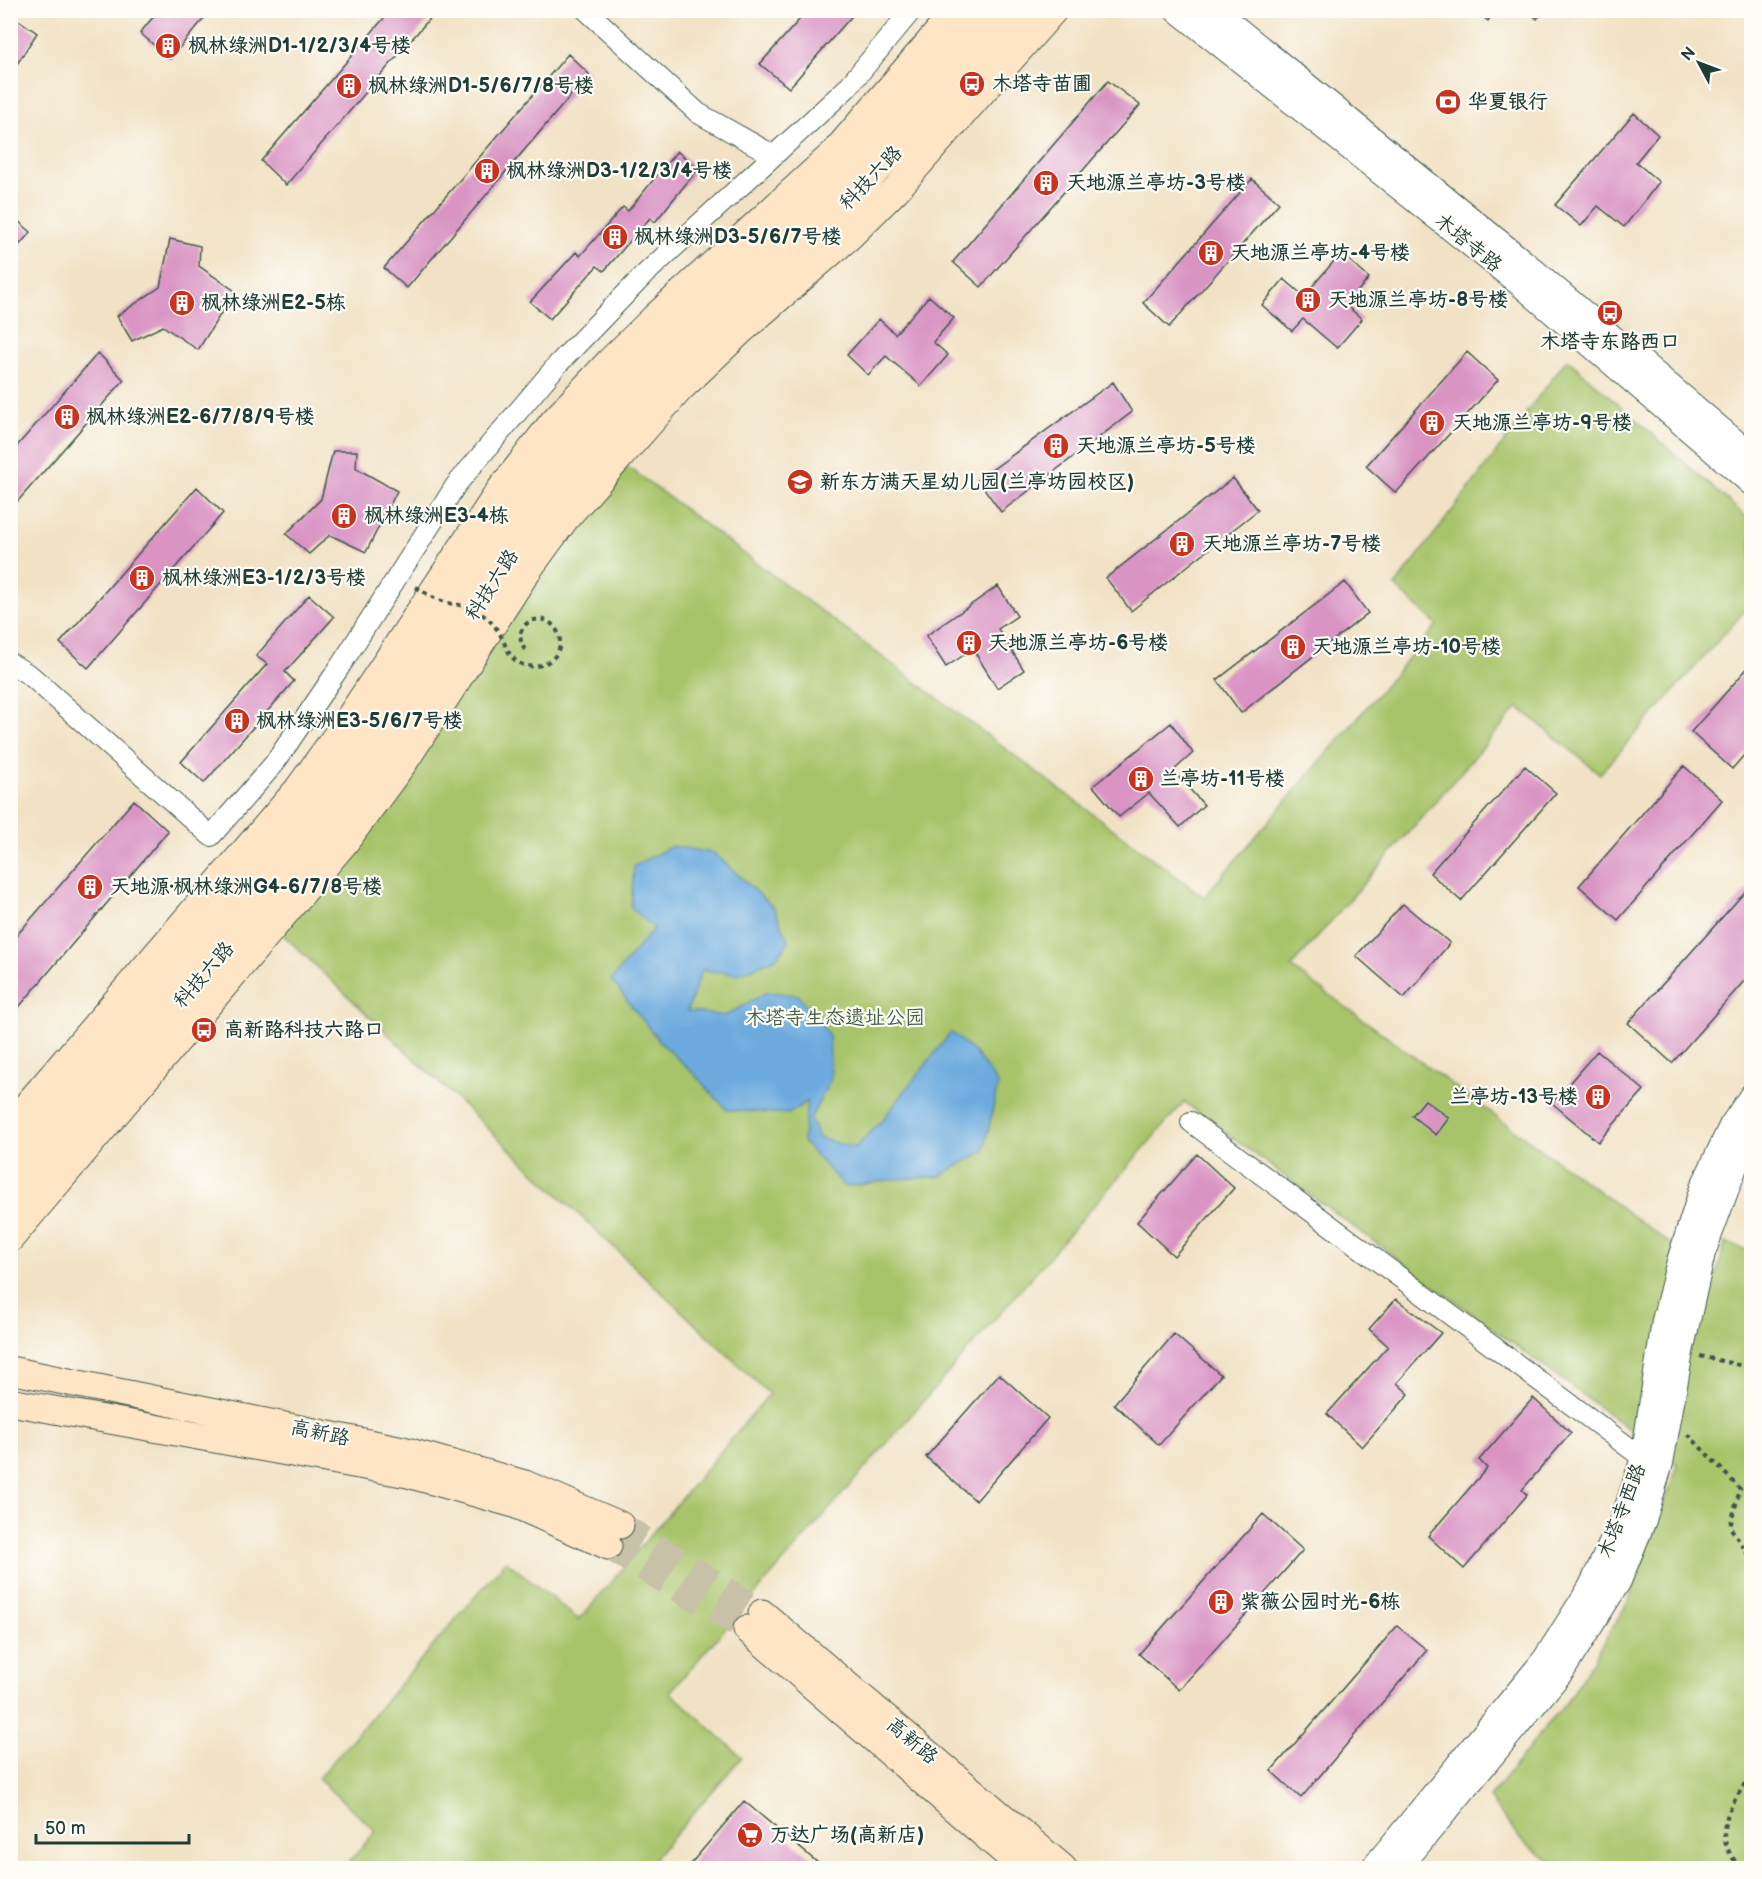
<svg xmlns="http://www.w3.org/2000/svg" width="1762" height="1879" font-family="'Balsamiq Sans','LXGW WenKai TC',sans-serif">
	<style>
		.green { fill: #a8c46a; stroke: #64804f; stroke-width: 1.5 }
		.water { fill: #6caade; stroke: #467489; stroke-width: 1.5 }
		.building { fill: #d994c4 }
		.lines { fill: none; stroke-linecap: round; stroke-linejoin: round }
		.secondary-tunnel { stroke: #c7c1a8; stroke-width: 27; stroke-dasharray: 27 14; stroke-linecap: butt }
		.minor-casing { stroke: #3e564a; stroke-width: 22 }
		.tertiary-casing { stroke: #3e564a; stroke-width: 26 }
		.secondary-casing { stroke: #3e564a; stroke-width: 29 }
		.path { stroke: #3e564a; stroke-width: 4; stroke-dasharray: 4.5 4.5; stroke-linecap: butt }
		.minor { stroke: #fff; stroke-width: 20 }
		.tertiary { stroke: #fff; stroke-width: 24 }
		.secondary { stroke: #fde5c5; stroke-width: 27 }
		.path-bridge { stroke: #3e564a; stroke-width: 4; stroke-dasharray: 4.5 4.5; stroke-linecap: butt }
		.labels { text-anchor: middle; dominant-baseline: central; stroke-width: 4.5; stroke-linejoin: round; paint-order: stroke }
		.poi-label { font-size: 20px; font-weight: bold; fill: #1f3d34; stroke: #fdfcf7; text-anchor: start }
		.street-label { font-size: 20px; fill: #1f3d34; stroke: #fdfcf7 }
		.park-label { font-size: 20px; fill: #415f42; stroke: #fdfcf7 }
	</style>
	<rect width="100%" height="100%" fill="#fdfcf7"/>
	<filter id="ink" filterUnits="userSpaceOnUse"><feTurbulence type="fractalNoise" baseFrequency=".0167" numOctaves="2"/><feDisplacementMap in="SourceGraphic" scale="12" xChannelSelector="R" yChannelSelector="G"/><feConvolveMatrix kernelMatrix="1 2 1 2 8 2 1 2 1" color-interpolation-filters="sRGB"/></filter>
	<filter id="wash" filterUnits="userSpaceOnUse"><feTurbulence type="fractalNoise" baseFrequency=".008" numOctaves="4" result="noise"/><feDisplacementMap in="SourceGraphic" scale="24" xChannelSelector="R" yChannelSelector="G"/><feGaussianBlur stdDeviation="1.35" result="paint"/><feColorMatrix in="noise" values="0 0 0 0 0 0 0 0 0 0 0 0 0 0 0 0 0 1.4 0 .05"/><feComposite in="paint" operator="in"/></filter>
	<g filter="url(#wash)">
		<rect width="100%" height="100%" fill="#f1e2c5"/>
		<!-- green -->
		<path class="green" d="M 1567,359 L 1751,521 L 1751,604 L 1600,774 L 1518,707 L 1291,967 L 1716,1277 L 1725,1243 L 1751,1251 L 1751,1868 L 1564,1868 C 1525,1849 1514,1832 1489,1798 L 1573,1693 L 1628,1602 L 1678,1465 L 1184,1102 L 670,1692 L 742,1757 L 646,1868 L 344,1868 L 376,1831 L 318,1779 L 506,1561 L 579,1620 L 769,1394 L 280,932 L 557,547 L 628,467 L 1204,897 L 1437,625 L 1395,586 Z"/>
		<!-- water -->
		<path class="water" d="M 672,846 L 714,853 L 774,908 L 789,942 L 775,959 L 738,974 L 702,970 L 687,1011 L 725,1016 L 767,992 L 798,995 L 829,1035 L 831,1079 L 810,1119 L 819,1138 L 855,1148 L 883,1119 L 951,1032 L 975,1053 L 998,1084 L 984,1151 L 938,1177 L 897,1179 L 845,1187 L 803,1142 L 807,1101 L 789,1114 L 727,1110 L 695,1075 L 660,1042 L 611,980 L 654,928 L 631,908 L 634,866 Z"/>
		<g id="blocks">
			<!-- building -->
			<path class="building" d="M 159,10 L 211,10 L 170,59 L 140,33 Z
				M 391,10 L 437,10 L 286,185 L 261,161 Z
				M 808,10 L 857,10 L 789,88 L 760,64 Z
				M 1476,10 L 1496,10 L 1488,21 Z
				M 1527,10 L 1544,10 L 1537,19 Z
				M 10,14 L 37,33 L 10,75 Z
				M 568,54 L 589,74 L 407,288 L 384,268 Z
				M 1108,81 L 1140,105 L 981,287 L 953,262 Z
				M 1634,113 L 1658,135 L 1636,162 L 1659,182 L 1624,227 L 1598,206 L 1581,226 L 1555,205 Z
				M 677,151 L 698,169 L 655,222 L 650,218 L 604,271 L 597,266 L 550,319 L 530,302 L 576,252 L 580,256 L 623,207 L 628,211 Z
				M 1252,179 L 1279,203 L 1169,327 L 1143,303 Z
				M 10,214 L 31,232 L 10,255 Z
				M 170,239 L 200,246 L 199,266 L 235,291 L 198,350 L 163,326 L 132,341 L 117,316 L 160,287 Z
				M 1341,253 L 1369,278 L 1346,305 L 1362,319 L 1337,348 L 1303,319 L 1292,331 L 1262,305 L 1284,279 L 1304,296 Z
				M 929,296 L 954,318 L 933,342 L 948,355 L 921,386 L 886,356 L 868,375 L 847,355 L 879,319 L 895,334 Z
				M 1467,352 L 1498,380 L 1396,493 L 1366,466 Z
				M 98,353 L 124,380 L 10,510 L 10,454 Z
				M 1113,382 L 1132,412 L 1001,512 L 978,480 Z
				M 333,451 L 357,451 L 356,468 L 397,491 L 366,552 L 330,535 L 309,554 L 286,534 L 321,499 Z
				M 1233,478 L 1258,510 L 1131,611 L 1106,578 Z
				M 197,487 L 223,513 L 88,668 L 60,643 Z
				M 1345,582 L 1368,613 L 1241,713 L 1217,680 Z
				M 998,586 L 1017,616 L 998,629 L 1024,670 L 997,688 L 973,649 L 946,667 L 926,636 Z
				M 309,595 L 334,617 L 285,672 L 294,681 L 204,783 L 181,762 L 267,664 L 256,656 Z
				M 1752,663 L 1752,746 L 1732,769 L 1691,732 Z
				M 1171,723 L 1193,753 L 1173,771 L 1204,805 L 1180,827 L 1149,793 L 1119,817 L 1093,786 Z
				M 1525,766 L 1556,793 L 1461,901 L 1430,873 Z
				M 1684,766 L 1722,800 L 1618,920 L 1579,886 Z
				M 134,800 L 168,831 L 14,1013 L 10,1009 L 10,943 Z
				M 1752,884 L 1752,972 L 1672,1063 L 1628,1023 Z
				M 1403,904 L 1450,943 L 1404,998 L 1356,956 Z
				M 1597,1051 L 1644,1090 L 1598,1142 L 1552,1103 Z
				M 1425,1100 L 1449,1118 L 1436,1135 L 1412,1116 Z
				M 1197,1154 L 1234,1188 L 1174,1256 L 1137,1222 Z
				M 1396,1299 L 1441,1333 L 1397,1383 L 1409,1394 L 1362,1447 L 1327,1414 L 1388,1346 L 1369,1329 Z
				M 1174,1334 L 1221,1375 L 1159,1445 L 1114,1404 Z
				M 999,1374 L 1048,1418 L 976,1501 L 926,1457 Z
				M 1533,1398 L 1571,1433 L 1522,1490 L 1527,1495 L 1464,1569 L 1428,1536 L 1487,1468 L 1479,1460 Z
				M 1263,1514 L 1303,1550 L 1179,1690 L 1139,1654 Z
				M 1397,1626 L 1427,1650 L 1301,1798 L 1271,1771 Z
				M 744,1801 L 824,1868 L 687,1868 Z"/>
		</g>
	</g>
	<g filter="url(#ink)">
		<use href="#blocks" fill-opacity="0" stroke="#3e564a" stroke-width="1.5"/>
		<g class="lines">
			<!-- secondary-tunnel -->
			<path class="secondary-tunnel" d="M 620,1525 L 762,1613
				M 608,1546 L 747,1629"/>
			<!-- minor casing -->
			<g class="minor-casing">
				<path id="minor" d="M 586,10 L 698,113 L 773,155
					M 10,663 L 31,676 L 211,836 L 274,764 L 339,668 L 456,485 L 558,364 L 644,275 L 847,88 L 912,10
					M 1191,1122 L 1643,1458 L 1656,1462"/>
			</g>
			<!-- tertiary casing -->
			<g class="tertiary-casing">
				<path id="tertiary" d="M 1177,10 L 1520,284 L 1752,484
					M 1214,10 L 1531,268 L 1752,456
					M 1373,1868 L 1545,1659 L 1590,1588 L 1624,1516 L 1643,1458 L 1664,1321 L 1679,1261 L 1702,1188 L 1731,1126 L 1752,1095
					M 1399,1868 L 1563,1670 L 1619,1581 L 1644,1520 L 1661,1463 L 1681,1352 L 1703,1253 L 1738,1159 L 1752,1135"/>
			</g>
			<!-- secondary casing -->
			<g class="secondary-casing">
				<path id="secondary" d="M 10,1125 L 298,789 L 347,721 L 500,490 L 553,422 L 610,361 L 654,318 L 834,153 L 957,10
					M 10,1166 L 238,900 L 345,767 L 522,500 L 609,396 L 690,314 L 825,195 L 891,127 L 991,10
					M 10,1200 L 292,872 L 375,762 L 534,520 L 628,409 L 717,319 L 839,211 L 964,77 L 1020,10
					M 10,1239 L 346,841 L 405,761 L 528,570 L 566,518 L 680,389 L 742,330 L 851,235 L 897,189 L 1054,10
					M 10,1370 L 403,1450 L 525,1484 L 620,1525
					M 10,1402 L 408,1474 L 514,1504 L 608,1546
					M 762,1613 L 1063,1868
					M 747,1629 L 1023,1868"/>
			</g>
			<!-- path -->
			<path class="path" d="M 1700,1356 L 1752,1368
				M 1688,1434 L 1740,1489 L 1730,1527 L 1752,1560
				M 1752,1661 L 1752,1688
				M 1741,1868 C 1706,1830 1733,1807 1752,1771"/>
			<!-- minor -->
			<use href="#minor" class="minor"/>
			<!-- tertiary -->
			<use href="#tertiary" class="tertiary"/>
			<!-- secondary -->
			<use href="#secondary" class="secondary"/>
			<!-- path-bridge -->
			<path class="path-bridge" d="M 416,587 C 425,593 434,599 445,602 C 455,605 466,605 476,610 C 486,616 496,626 501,636 C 506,646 509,657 519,663 C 541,675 571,653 556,629 C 543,608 508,624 525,650"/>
		</g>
	</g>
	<!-- icons -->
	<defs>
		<g id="building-disc" transform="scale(1.35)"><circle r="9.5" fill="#c8321e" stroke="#fdfcf7"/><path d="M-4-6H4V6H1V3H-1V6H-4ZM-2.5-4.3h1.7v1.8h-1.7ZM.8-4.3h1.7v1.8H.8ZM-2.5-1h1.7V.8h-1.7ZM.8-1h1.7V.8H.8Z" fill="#fff"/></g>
		<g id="bus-disc" transform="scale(1.35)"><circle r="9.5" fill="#c8321e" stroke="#fdfcf7"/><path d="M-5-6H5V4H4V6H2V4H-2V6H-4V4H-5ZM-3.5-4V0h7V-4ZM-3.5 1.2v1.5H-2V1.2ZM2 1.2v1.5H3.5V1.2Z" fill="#fff"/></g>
		<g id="bank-disc" transform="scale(1.35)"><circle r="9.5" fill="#c8321e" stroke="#fdfcf7"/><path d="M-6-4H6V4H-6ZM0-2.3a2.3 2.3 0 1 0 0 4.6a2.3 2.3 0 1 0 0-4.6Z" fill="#fff"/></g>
		<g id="school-disc" transform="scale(1.35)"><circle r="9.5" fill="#c8321e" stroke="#fdfcf7"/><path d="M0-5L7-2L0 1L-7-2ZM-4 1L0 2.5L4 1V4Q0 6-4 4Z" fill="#fff"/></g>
		<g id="supermarket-disc" transform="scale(1.35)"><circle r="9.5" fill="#c8321e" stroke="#fdfcf7"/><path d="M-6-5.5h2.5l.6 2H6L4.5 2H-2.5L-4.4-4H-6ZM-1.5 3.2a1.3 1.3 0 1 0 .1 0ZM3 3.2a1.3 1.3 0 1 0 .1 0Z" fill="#fff"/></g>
	</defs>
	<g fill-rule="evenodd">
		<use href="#building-disc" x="168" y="46"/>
		<use href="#bus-disc" x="972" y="84"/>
		<use href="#building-disc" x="349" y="86"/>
		<use href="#bank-disc" x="1448" y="102"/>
		<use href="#building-disc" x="487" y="171"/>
		<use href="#building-disc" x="1046" y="183"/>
		<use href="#building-disc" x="615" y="237"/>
		<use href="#building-disc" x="1211" y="253"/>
		<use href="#building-disc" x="1308" y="300"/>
		<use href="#building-disc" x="182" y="303"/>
		<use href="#bus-disc" x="1610" y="313"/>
		<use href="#building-disc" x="67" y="417"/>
		<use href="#building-disc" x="1432" y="423"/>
		<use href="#building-disc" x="1056" y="446"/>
		<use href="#school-disc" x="800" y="482"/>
		<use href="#building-disc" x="344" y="516"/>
		<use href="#building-disc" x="1182" y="544"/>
		<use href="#building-disc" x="142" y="578"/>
		<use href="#building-disc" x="969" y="643"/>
		<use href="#building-disc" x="1293" y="647"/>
		<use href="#building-disc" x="237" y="721"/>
		<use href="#building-disc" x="1141" y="779"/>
		<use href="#building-disc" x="90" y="887"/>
		<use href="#bus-disc" x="204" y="1030"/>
		<use href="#building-disc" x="1598" y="1097"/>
		<use href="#building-disc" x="1221" y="1602"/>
		<use href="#supermarket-disc" x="750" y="1835"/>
	</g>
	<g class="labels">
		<!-- poi labels -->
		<g class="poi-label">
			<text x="188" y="46">枫林绿洲D1-1/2/3/4号楼</text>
			<text x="992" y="84">木塔寺苗圃</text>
			<text x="368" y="86">枫林绿洲D1-5/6/7/8号楼</text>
			<text x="1468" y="102">华夏银行</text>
			<text x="506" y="171">枫林绿洲D3-1/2/3/4号楼</text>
			<text x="1066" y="183">天地源兰亭坊-3号楼</text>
			<text x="634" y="237">枫林绿洲D3-5/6/7号楼</text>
			<text x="1230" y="253">天地源兰亭坊-4号楼</text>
			<text x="1328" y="300">天地源兰亭坊-8号楼</text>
			<text x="201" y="303">枫林绿洲E2-5栋</text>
			<text x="1610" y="342" text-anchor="middle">木塔寺东路西口</text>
			<text x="86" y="417">枫林绿洲E2-6/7/8/9号楼</text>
			<text x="1452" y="423">天地源兰亭坊-9号楼</text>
			<text x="1076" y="446">天地源兰亭坊-5号楼</text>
			<text x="820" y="482">新东方满天星幼儿园(兰亭坊园校区)</text>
			<text x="364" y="516">枫林绿洲E3-4栋</text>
			<text x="1202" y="544">天地源兰亭坊-7号楼</text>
			<text x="162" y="578">枫林绿洲E3-1/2/3号楼</text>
			<text x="988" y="643">天地源兰亭坊-6号楼</text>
			<text x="1312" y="647">天地源兰亭坊-10号楼</text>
			<text x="256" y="721">枫林绿洲E3-5/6/7号楼</text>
			<text x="1160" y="779">兰亭坊-11号楼</text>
			<text x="110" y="887">天地源·枫林绿洲G4-6/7/8号楼</text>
			<text x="224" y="1030">高新路科技六路口</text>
			<text x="1578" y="1097" text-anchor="end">兰亭坊-13号楼</text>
			<text x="1240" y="1602">紫薇公园时光-6栋</text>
			<text x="770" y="1835">万达广场(高新店)</text>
		</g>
		<!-- street labels -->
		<g class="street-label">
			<text transform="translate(871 178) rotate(-46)">科技六路</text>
			<text transform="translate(1468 243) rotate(39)">木塔寺路</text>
			<text transform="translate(492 585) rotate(-57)">科技六路</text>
			<text transform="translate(204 975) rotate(-49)">科技六路</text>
			<text transform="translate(320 1433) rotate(12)">高新路</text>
			<text transform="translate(1622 1511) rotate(-69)">木塔寺西路</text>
			<text transform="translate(912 1741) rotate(40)">高新路</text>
		</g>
		<!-- park labels -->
		<g class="park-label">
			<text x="835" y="1018">木塔寺生态遗址公园</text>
		</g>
	</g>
	<!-- margin -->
	<rect width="1762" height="1879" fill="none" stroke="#fdfcf7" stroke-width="36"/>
	<!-- north arrow -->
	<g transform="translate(1699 63) rotate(311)" stroke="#fdfcf7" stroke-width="4.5" paint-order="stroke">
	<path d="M0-4.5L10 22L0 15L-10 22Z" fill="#1f3d34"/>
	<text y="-9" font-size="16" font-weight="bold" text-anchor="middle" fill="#1f3d34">N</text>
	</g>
	<!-- scale -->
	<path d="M36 1834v9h153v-9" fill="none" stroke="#1f3d34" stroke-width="3"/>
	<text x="45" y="1834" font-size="18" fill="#1f3d34" stroke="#fdfcf7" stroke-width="4.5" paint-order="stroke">50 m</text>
</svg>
